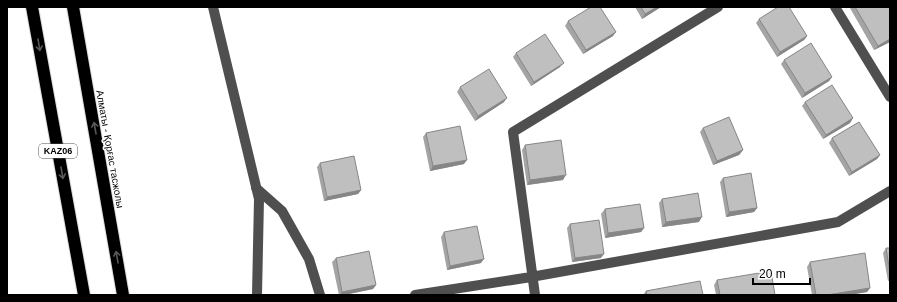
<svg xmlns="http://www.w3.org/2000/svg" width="897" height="302" font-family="Helvetica,sans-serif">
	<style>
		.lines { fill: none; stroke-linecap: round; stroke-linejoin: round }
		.highway-casing { stroke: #dbdbdb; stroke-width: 14 }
		.minor { stroke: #4f4f4f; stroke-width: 10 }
		.highway { stroke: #000; stroke-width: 12 }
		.wall { fill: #a4a4a4 }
		.shaded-wall { fill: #868686 }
		.building { fill: #bfbfbf; stroke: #868686 }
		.oneway { stroke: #595959 }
		.labels { text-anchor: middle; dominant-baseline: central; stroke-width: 3; stroke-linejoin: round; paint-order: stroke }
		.shield { fill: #fff; stroke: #4c4c4c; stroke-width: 1 }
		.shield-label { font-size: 9px; font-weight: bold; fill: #000 }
		.street-label { font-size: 10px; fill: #000; stroke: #fff }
	</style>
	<rect width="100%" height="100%" fill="#fff"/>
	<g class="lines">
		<!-- highway casing -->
		<g class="highway-casing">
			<path id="highway" d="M 32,7 L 84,295
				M 73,7 L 123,295"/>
		</g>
		<!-- minor -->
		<path class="minor" d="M 213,7 L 259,199 L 257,295
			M 835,7 L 890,97
			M 256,188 L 282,211 L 309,259 L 320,295
			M 415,295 L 531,277 L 838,222 L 890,191
			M 535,295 L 513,132 L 718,7"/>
		<!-- highway -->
		<use href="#highway" class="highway"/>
	</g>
	<!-- wall -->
	<path class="wall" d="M 635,7 L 661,7 L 642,19 Z
		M 851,7 L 890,7 L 890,42 L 874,50 L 850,8 Z
		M 759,19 L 807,36 L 804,40 L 777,57 L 756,23 Z
		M 568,21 L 613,36 L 583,54 L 565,26 Z
		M 516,53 L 560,67 L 531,86 L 513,57 Z
		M 784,60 L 832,77 L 829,81 L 802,98 L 781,64 Z
		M 460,87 L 504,102 L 475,121 L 457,92 Z
		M 805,102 L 853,118 L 850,123 L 823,139 L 802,106 Z
		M 703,128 L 743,150 L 739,155 L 713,165 L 700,132 Z
		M 426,133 L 464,164 L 430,171 L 423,137 Z
		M 832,138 L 880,155 L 877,159 L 849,176 L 829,143 Z
		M 525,145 L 563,180 L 527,185 L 522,150 Z
		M 320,163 L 361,190 L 358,194 L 324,201 L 317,167 Z
		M 723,178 L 757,208 L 754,212 L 726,217 L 720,182 Z
		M 662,199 L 699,222 L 662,227 L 659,203 Z
		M 605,209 L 644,228 L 641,232 L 605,238 L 601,214 Z
		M 570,224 L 601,258 L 572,262 L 567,228 Z
		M 444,232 L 481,263 L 447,270 L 441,237 Z
		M 886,248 L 890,248 L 890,281 L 888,281 L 883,253 Z
		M 336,258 L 376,285 L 373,289 L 344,295 L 339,295 L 332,262 Z
		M 810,262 L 870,288 L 867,292 L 849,295 L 812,295 L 807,267 Z
		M 717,280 L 775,295 L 716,295 L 714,285 Z
		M 646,291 L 703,295 L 643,295 Z"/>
	<!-- shaded-wall -->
	<path class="shaded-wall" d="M 657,7 L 661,7 L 642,19 L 645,14 Z
		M 616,32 L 613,36 L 583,54 L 586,50 Z
		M 807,36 L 804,40 L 777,57 L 780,52 Z
		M 890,39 L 890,42 L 874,50 L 878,46 Z
		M 564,63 L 560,67 L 531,86 L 534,82 Z
		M 832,77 L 829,81 L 802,98 L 805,93 Z
		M 507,98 L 504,102 L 475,121 L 478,116 Z
		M 853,118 L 850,123 L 823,139 L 826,135 Z
		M 743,150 L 739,155 L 713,165 L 717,161 Z
		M 880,155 L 877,159 L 849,176 L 852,172 Z
		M 467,160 L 464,164 L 430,171 L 433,166 Z
		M 566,175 L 563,180 L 527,185 L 530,180 Z
		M 361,190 L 358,194 L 324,201 L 327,197 Z
		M 757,208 L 754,212 L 726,217 L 729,212 Z
		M 702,217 L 699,222 L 662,227 L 666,222 Z
		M 644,228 L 641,232 L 605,238 L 608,233 Z
		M 604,254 L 601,258 L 572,262 L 575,258 Z
		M 484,259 L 481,263 L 447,270 L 450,266 Z
		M 376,285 L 373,289 L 344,295 L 340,295 L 342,292 Z
		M 870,288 L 867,292 L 849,295 L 827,295 Z"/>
	<!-- building -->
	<path class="building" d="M 591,7 L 600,7 L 616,32 L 586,50 L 568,21 Z
		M 641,7 L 657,7 L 645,14 Z
		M 778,7 L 789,7 L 807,36 L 780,52 L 759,19 Z
		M 855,7 L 890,7 L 890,39 L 878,46 Z
		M 545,34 L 564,63 L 534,82 L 516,53 Z
		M 811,43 L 832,77 L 805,93 L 784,60 Z
		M 489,69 L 507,98 L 478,116 L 460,87 Z
		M 832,85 L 853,118 L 826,135 L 805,102 Z
		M 729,117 L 743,150 L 717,161 L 703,128 Z
		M 859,122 L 880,155 L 852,172 L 832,138 Z
		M 460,126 L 467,160 L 433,166 L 426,133 Z
		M 561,140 L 566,175 L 530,180 L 525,145 Z
		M 354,156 L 361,190 L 327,197 L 320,163 Z
		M 751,173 L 757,208 L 729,212 L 723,178 Z
		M 698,193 L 702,217 L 666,222 L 662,199 Z
		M 640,204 L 644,228 L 608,233 L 605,209 Z
		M 599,220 L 604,254 L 575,258 L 570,224 Z
		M 477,226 L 484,259 L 450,266 L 444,232 Z
		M 886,248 L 890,248 L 890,273 Z
		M 369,251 L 376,285 L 342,292 L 336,258 Z
		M 865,253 L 870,288 L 827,295 L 816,295 L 810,262 Z
		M 771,271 L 775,295 L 720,295 L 717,280 Z
		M 700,281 L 703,295 L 647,295 L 646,291 Z"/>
	<!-- one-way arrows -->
	<defs><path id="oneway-shaft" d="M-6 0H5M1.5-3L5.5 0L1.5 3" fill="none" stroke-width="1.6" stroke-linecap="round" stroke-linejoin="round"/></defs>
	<g class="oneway">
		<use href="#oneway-shaft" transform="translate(39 45) rotate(80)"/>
		<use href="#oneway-shaft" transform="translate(95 128) rotate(-100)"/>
		<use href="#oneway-shaft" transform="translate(62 173) rotate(80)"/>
		<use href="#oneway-shaft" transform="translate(117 257) rotate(-100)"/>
	</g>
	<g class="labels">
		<!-- shield labels -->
		<rect class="shield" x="39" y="144" width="38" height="14" rx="3"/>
		<g class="shield-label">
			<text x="58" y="151">KAZ06</text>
		</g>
		<!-- street labels -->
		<g class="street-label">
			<text transform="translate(110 149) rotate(80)">Алматы - Қорғас тасжолы</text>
		</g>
	</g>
	<!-- border -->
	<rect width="897" height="302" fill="none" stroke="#000000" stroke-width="16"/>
	<!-- scale -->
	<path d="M753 278v6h57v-6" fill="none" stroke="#000000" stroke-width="2"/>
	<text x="759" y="278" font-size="12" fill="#000000" stroke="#ffffff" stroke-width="3" paint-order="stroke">20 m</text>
</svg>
